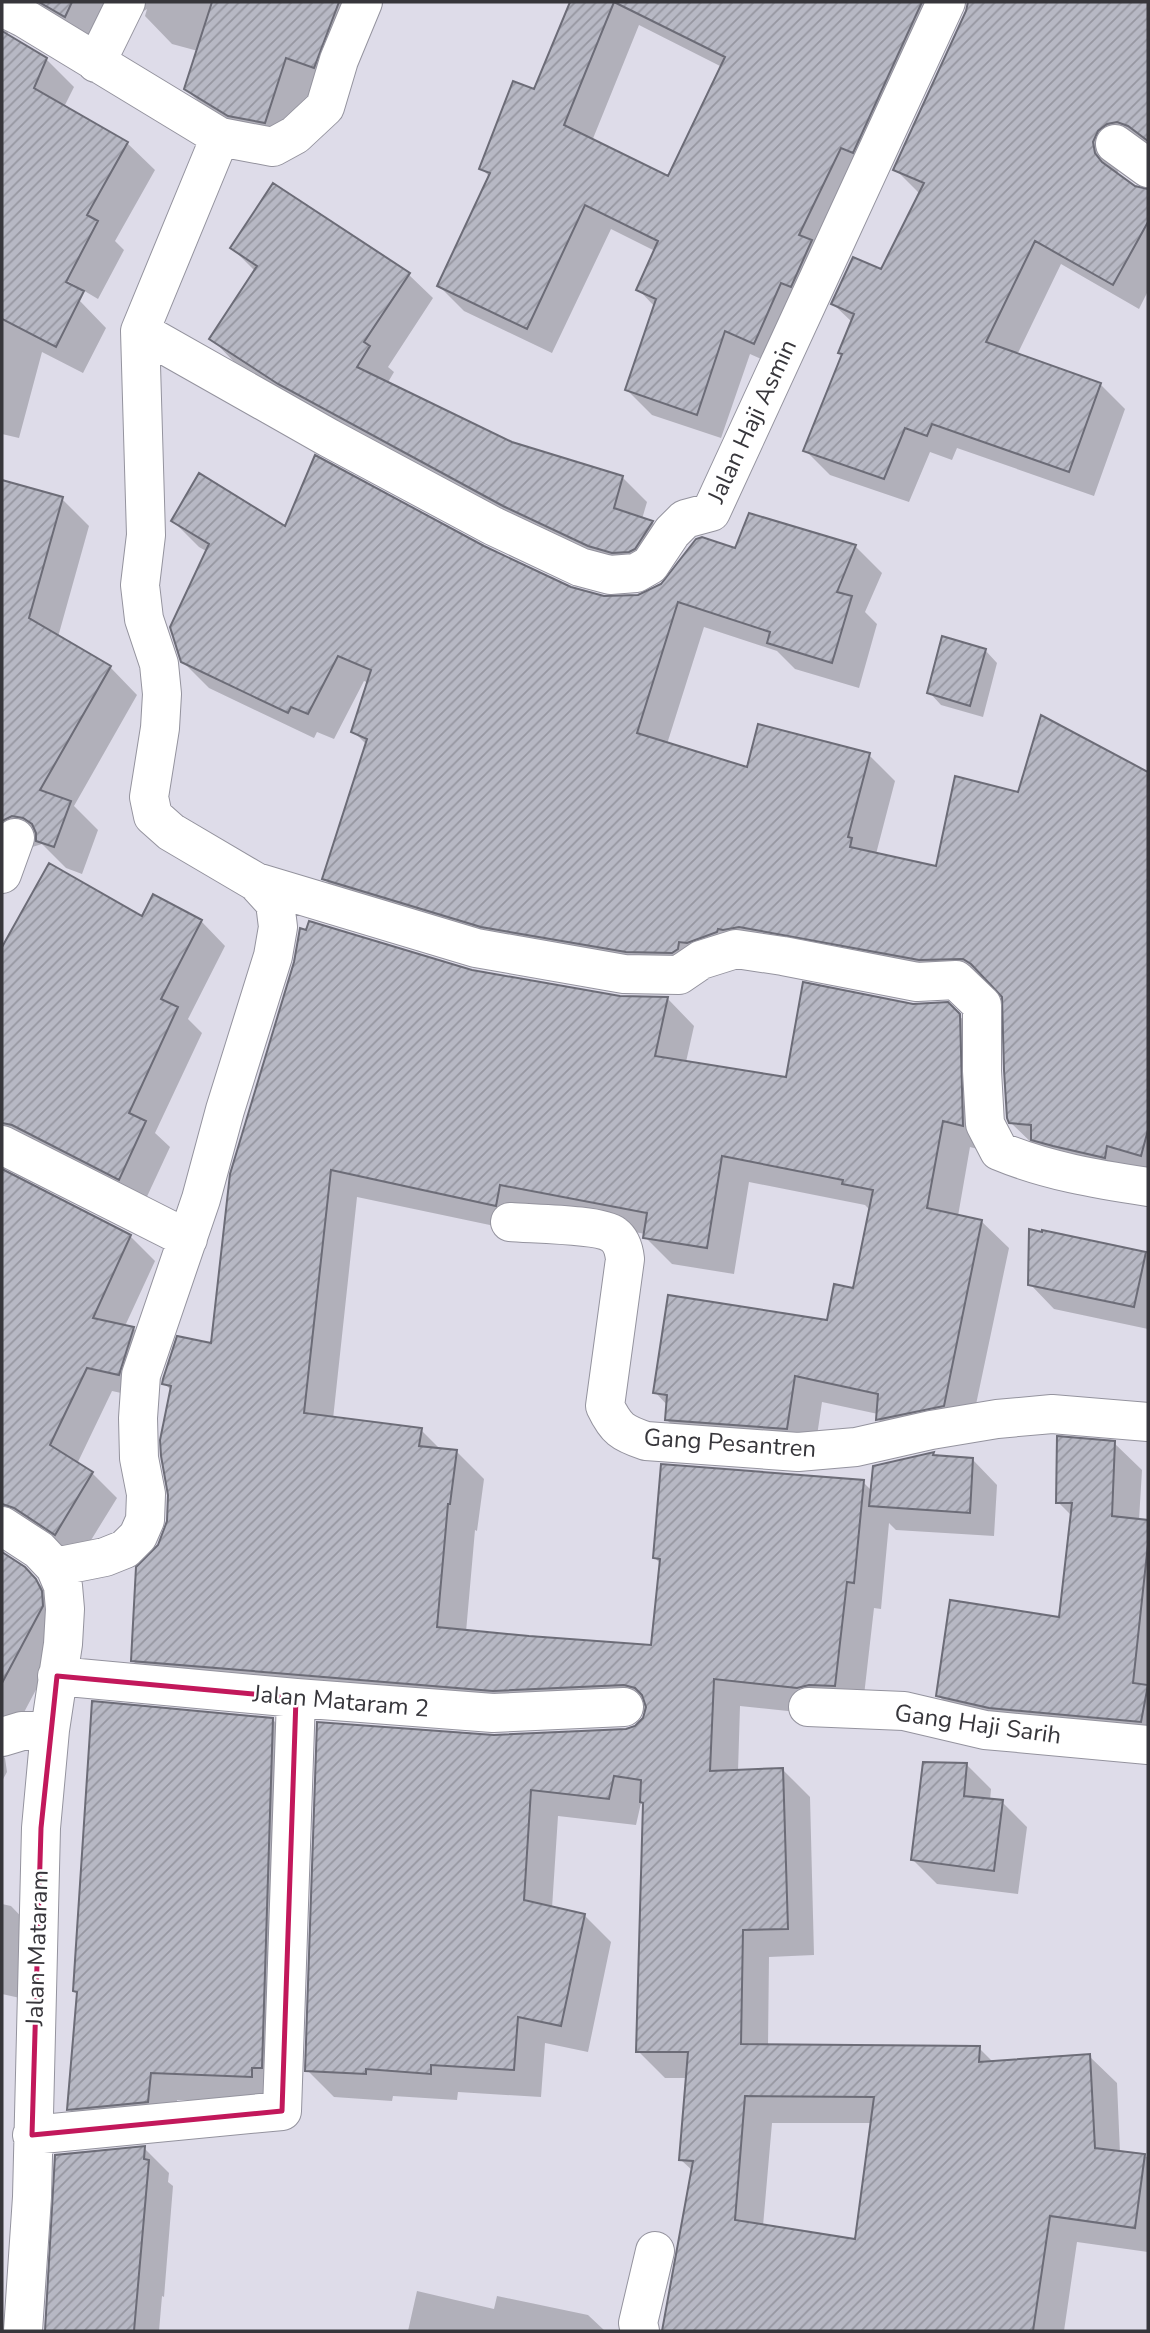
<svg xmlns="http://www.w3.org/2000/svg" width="1150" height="2333" font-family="'Nunito Sans',sans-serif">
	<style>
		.shadow { fill: #0003; fill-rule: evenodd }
		.building { fill: url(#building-hatch); stroke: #6c6c77; stroke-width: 2; fill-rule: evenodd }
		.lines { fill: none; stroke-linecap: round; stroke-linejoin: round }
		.minor-casing { stroke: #94939e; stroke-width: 40 }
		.minor { stroke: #fff; stroke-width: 38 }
		.marked { fill: none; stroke: #c2185b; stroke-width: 5; stroke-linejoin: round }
		.labels { text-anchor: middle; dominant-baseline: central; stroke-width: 5; stroke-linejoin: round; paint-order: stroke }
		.street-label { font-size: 24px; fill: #37363b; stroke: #fff }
	</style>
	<defs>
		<pattern id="building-hatch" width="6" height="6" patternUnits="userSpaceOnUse" patternTransform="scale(1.75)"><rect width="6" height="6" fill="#b7b8c4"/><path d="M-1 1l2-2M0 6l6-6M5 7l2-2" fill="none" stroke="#9696a0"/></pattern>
	</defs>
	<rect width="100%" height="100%" fill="#dedce9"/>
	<!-- shadow -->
	<path class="shadow" d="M 2,2 L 384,2 L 292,150 L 213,116 L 186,89 L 198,51 L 172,44 L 145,16 L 147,9 L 93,43 L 9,26 L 7,37 L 46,59 L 74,87 L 64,107 L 127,143 L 155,170 L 115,241 L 124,250 L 98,299 L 2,242 Z
		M 572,2 L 928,2 L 779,367 L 750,354 L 721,438 L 652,415 L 627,390 L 655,307 L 638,289 L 655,251 L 611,229 L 552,353 L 464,311 L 439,286 L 490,177 L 481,168 L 535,91 ZM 639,25 L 722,67 L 669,179 L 592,141 Z
		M 981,2 L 1148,2 L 1148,148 L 1117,168 L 1119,175 L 1148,199 L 1148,291 L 1139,309 L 1061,264 L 1017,355 L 1100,384 L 1125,409 L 1094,496 L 957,448 L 952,460 L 930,452 L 909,502 L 830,475 L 805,450 L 843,355 L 852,322 L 833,304 L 882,271 L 920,194 L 896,170 Z
		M 232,248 L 408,274 L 433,298 L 388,367 L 394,372 L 387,384 L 511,444 L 622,477 L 647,502 L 642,519 L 652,522 L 677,547 L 659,573 L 529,531 L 236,364 L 212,339 L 255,271 Z
		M 2,281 L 79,300 L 106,328 L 83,373 L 42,352 L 19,438 L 2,434 Z
		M 2,482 L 62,499 L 89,526 L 58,637 L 110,667 L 137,695 L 74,806 L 98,830 L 82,874 L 66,868 L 42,844 L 29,848 L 2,844 Z
		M 750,515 L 856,547 L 882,573 L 865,612 L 877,624 L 859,688 L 795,669 L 777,651 L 704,627 L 667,744 L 749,769 L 869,755 L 895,781 L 876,854 L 937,868 L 1020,794 L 1042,717 L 1148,774 L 1148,1179 L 1037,1148 L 1010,1122 L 1004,996 L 991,985 L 946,986 L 766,953 L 703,976 L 351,905 L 324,879 L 367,745 L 353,731 L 369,683 L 364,681 L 334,739 L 317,732 L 314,738 L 209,688 L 182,661 L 208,552 L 199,547 L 173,521 L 286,528 L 483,547 L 570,589 L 605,598 L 639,596 L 736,550 Z
		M 985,650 L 997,663 L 983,717 L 941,705 L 929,692 Z
		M 49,866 L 143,918 L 201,921 L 225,946 L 188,1019 L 202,1033 L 155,1133 L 170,1147 L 144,1203 L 7,1159 L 5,1173 L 130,1236 L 155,1261 L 125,1326 L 133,1328 L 158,1353 L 144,1398 L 112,1391 L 77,1464 L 92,1473 L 117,1498 L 80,1558 L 40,1532 L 8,1540 L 4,1551 L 5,1556 L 24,1568 L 61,1606 L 67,1631 L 2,1754 L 2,951 Z
		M 472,971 L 620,997 L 667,998 L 694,1026 L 686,1062 L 787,1079 L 913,1005 L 947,1004 L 987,1043 L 990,1152 L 970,1147 L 958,1216 L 981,1221 L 1009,1248 L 970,1433 L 905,1446 L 878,1419 L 878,1414 L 822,1402 L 814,1456 L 694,1447 L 667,1420 L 668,1406 L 655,1392 L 828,1322 L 854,1290 L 870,1210 L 865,1205 L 749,1182 L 734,1274 L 672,1264 L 645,1237 L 645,1234 L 527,1211 L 523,1232 L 357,1197 L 333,1419 L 421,1430 L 441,1450 L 457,1452 L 484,1479 L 477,1531 L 475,1530 L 466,1632 L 653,1647 L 661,1564 L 655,1558 L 863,1482 L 872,1491 L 933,1454 L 937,1458 L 973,1460 L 997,1485 L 994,1536 L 896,1530 L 889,1523 L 881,1609 L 874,1608 L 862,1713 L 825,1715 L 740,1706 L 738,1771 L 783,1770 L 810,1797 L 814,1955 L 769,1957 L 768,2046 L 979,2048 L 994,2063 L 1089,2056 L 1117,2083 L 1120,2153 L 1148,2157 L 1148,2252 L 1077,2242 L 1064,2331 L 663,2331 L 693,2171 L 681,2160 L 688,2078 L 665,2078 L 638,2051 L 644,1803 L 641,1803 L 636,1825 L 558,1816 L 552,1908 L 584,1915 L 611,1942 L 588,2052 L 545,2043 L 541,2097 L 458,2092 L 457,2100 L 393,2096 L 392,2101 L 334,2097 L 307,2070 L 494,1737 L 626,1730 L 636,1727 L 645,1719 L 646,1712 L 522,1718 L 160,1687 L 132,1660 L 159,1546 L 169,1521 L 172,1391 L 164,1383 L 212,1345 L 232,1174 ZM 772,2123 L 873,2123 L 856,2241 L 763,2226 Z
		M 1145,1253 L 1148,1257 L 1148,1329 L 1054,1309 L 1030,1284 Z
		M 1114,1443 L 1142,1470 L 1139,1520 L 1148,1521 L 1148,1747 L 965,1723 L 938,1695 L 1061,1619 L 1072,1516 L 1058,1502 Z
		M 273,1720 L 300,1747 L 279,2103 L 177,2100 L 175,2129 L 96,2136 L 69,2109 L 78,1994 L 75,1991 Z
		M 2,1755 L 5,1758 L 7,1772 L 2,1781 Z
		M 967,1765 L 991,1789 L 990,1801 L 1002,1802 L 1027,1827 L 1018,1894 L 937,1884 L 913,1860 Z
		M 2,1904 L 11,1906 L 35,1931 L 20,1998 L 2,1994 Z
		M 144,2148 L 169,2173 L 168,2182 L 173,2186 L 164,2297 L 162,2296 L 159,2331 L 47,2331 L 57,2156 Z
		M 417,2291 L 494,2309 L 497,2296 L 588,2315 L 605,2331 L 408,2331 Z"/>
	<!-- building -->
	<path class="building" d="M 39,2 L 72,2 L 65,17 Z
		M 212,2 L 339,2 L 314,68 L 286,58 L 265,123 L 228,116 L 184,89 Z
		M 570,2 L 922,2 L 853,153 L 841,148 L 799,235 L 812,240 L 791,287 L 781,283 L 754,344 L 725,331 L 697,415 L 625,390 L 656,299 L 636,290 L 658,241 L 585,205 L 527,329 L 437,286 L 490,173 L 479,169 L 513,81 L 534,89 ZM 614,2 L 725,57 L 668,176 L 564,125 Z
		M 968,2 L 1148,2 L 1148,141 L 1128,126 L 1117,122 L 1107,124 L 1098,131 L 1093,142 L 1095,153 L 1102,162 L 1135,186 L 1148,189 L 1148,222 L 1113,285 L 1035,241 L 986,342 L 1101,383 L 1069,472 L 932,424 L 927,436 L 905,428 L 884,479 L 803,451 L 842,354 L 838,353 L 854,314 L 831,304 L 853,257 L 881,269 L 924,183 L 893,170 L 966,11 Z
		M 2,31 L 47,58 L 34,88 L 128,142 L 87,215 L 98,221 L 66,282 L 84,291 L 56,347 L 2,319 Z
		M 273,183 L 410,273 L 364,342 L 370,346 L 357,367 L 512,442 L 623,476 L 614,508 L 653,521 L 635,549 L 629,552 L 612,553 L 588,546 L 503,506 L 278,384 L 209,339 L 257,266 L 230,248 Z
		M 315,455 L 484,546 L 571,587 L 604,596 L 638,595 L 661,584 L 696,539 L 702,537 L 735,548 L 749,513 L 856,545 L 837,592 L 852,596 L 832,663 L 767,643 L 770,632 L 678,602 L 637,733 L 747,767 L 758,724 L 870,753 L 848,837 L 852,838 L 850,847 L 936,866 L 955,776 L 1018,792 L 1041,715 L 1148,772 L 1148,1130 L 1141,1156 L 1107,1146 L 1105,1158 L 1053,1146 L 1031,1140 L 1031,1125 L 1009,1123 L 1007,1118 L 1004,1070 L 1002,997 L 971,964 L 963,959 L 919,960 L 739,927 L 723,930 L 718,929 L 717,932 L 687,943 L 679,942 L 678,949 L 672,953 L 626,952 L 481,927 L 322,879 L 367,739 L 351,732 L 371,670 L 338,656 L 308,714 L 291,707 L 288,713 L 181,662 L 170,627 L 209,544 L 171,521 L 199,473 L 285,526 Z
		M 2,480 L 63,497 L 29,618 L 111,666 L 40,790 L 71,801 L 54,847 L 36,841 L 36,833 L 32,824 L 23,818 L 12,816 L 2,821 Z
		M 942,636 L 986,649 L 970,706 L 927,693 Z
		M 49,863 L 142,916 L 153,894 L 202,920 L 161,999 L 178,1007 L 129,1113 L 146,1121 L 119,1180 L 12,1125 L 2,1123 L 2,947 Z
		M 309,921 L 472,970 L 620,996 L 668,997 L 655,1056 L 786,1077 L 803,982 L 913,1004 L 948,1002 L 960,1014 L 963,1126 L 943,1121 L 927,1208 L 982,1220 L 944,1406 L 876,1420 L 878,1394 L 795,1376 L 787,1429 L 665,1420 L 667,1395 L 653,1393 L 668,1295 L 827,1320 L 834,1284 L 853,1288 L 873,1190 L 842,1184 L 843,1180 L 722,1156 L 707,1248 L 643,1238 L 647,1213 L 500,1185 L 496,1206 L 331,1170 L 304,1413 L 422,1428 L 419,1446 L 457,1450 L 450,1504 L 448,1504 L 437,1627 L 529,1636 L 651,1645 L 660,1559 L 653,1558 L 661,1464 L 864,1480 L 854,1583 L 847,1582 L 835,1686 L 809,1685 L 797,1688 L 714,1679 L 710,1771 L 783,1768 L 788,1929 L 743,1930 L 741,2044 L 980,2046 L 979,2062 L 1090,2054 L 1095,2148 L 1145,2154 L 1135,2228 L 1050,2216 L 1033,2331 L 662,2331 L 693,2161 L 679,2160 L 688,2052 L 636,2052 L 643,1803 L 640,1802 L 641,1780 L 614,1776 L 609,1799 L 531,1790 L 524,1900 L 585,1914 L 561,2026 L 518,2017 L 514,2070 L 431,2065 L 431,2074 L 366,2069 L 366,2074 L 305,2071 L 317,1722 L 494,1735 L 626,1729 L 635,1726 L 643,1718 L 646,1707 L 642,1695 L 635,1688 L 624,1685 L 493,1691 L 131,1661 L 136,1567 L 158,1545 L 167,1521 L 168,1495 L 161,1456 L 160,1440 L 171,1386 L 162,1384 L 163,1379 L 177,1336 L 211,1343 L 230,1174 L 294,962 L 300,928 L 306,930 ZM 745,2096 L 874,2097 L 855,2239 L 735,2220 Z
		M 2,1169 L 131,1235 L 93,1318 L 134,1327 L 119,1375 L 87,1368 L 50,1445 L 93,1472 L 55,1535 L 14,1508 L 2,1504 Z
		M 1029,1229 L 1042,1232 L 1042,1230 L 1146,1252 L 1134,1307 L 1028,1285 Z
		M 1057,1436 L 1115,1441 L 1112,1516 L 1148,1520 L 1148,1544 L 1133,1683 L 1148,1685 L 1141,1722 L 989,1708 L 936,1696 L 950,1600 L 1059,1617 L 1072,1503 L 1056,1503 Z
		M 934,1452 L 933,1455 L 973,1458 L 970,1513 L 869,1506 L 873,1466 Z
		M 2,1552 L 25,1567 L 36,1579 L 42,1591 L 43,1606 L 2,1683 Z
		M 92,1701 L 273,1718 L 262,2068 L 252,2068 L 252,2077 L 151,2073 L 148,2102 L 67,2110 L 77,1992 L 73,1991 Z
		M 923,1762 L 967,1763 L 964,1796 L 1003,1800 L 994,1871 L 911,1860 Z
		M 145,2146 L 144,2159 L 149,2160 L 134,2331 L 45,2331 L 55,2155 Z"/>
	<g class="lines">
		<!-- minor casing -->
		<g class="minor-casing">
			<path id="minor" d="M 2,7 L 24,18 L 220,137 L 273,147 L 295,135 L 325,107 L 339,60 L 363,2
				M 96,63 L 126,2
				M 1115,144 L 1148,168
				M 140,331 L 329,438 L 493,526 L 580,567 L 610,575 L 636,573 L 650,565 L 672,532 L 685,519 L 711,512 L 946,2
				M 2,874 L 15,838
				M 256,882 L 476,948 L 624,974 L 679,975 L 701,960 L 736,949 L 783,956 L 917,982 L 956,980 L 982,1005 L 982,1071 L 985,1124 L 999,1151 C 1047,1171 1096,1179 1148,1187
				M 2,1145 L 188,1239
				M 510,1222 C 531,1224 600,1224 614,1235 C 622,1241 624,1250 625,1259 L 605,1406 C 616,1429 622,1433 646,1441 L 798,1452 L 856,1447 L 931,1430 L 997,1419 L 1052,1414 L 1148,1422
				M 2,1526 L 39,1550 L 55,1567 L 63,1586 L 65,1609 L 63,1644 L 50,1730 L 41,1828 L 32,2197 L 23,2331
				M 55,1567 L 105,1557 L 125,1549 L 138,1536 L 145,1520 L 146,1494 L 139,1458 L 138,1418 L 141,1375 L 201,1199 L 225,1110 L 273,956 L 278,927 L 275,903 L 256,882 L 171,832 L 153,816 L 149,797 L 160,728 L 162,694 L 159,664 L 144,619 L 140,585 L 146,535 L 140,331 L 220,137
				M 57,1676 L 296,1698 L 493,1713 L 624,1707
				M 808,1707 L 904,1711 L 985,1730 L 1148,1745
				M 2,1737 L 22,1731 L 50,1730
				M 32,2135 L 282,2111 L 296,1698
				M 640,2331 L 638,2323 L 655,2251"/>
		</g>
		<!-- minor -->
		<use href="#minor" class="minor"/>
	</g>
	<!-- marked area -->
	<path class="marked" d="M 57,1676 L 296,1698 L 282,2111 L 32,2135 L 41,1828 Z"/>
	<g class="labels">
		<!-- street labels -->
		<g class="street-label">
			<text transform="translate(752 421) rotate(-65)">Jalan Haji Asmin</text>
			<text transform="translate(730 1443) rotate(4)">Gang Pesantren</text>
			<text transform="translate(341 1701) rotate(5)">Jalan Mataram 2</text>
			<text transform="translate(978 1724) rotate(8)">Gang Haji Sarih</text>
			<text transform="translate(37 1948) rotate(-88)">Jalan Mataram</text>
		</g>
	</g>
	<!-- border -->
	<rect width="1150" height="2333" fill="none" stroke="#37363b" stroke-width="7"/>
</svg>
